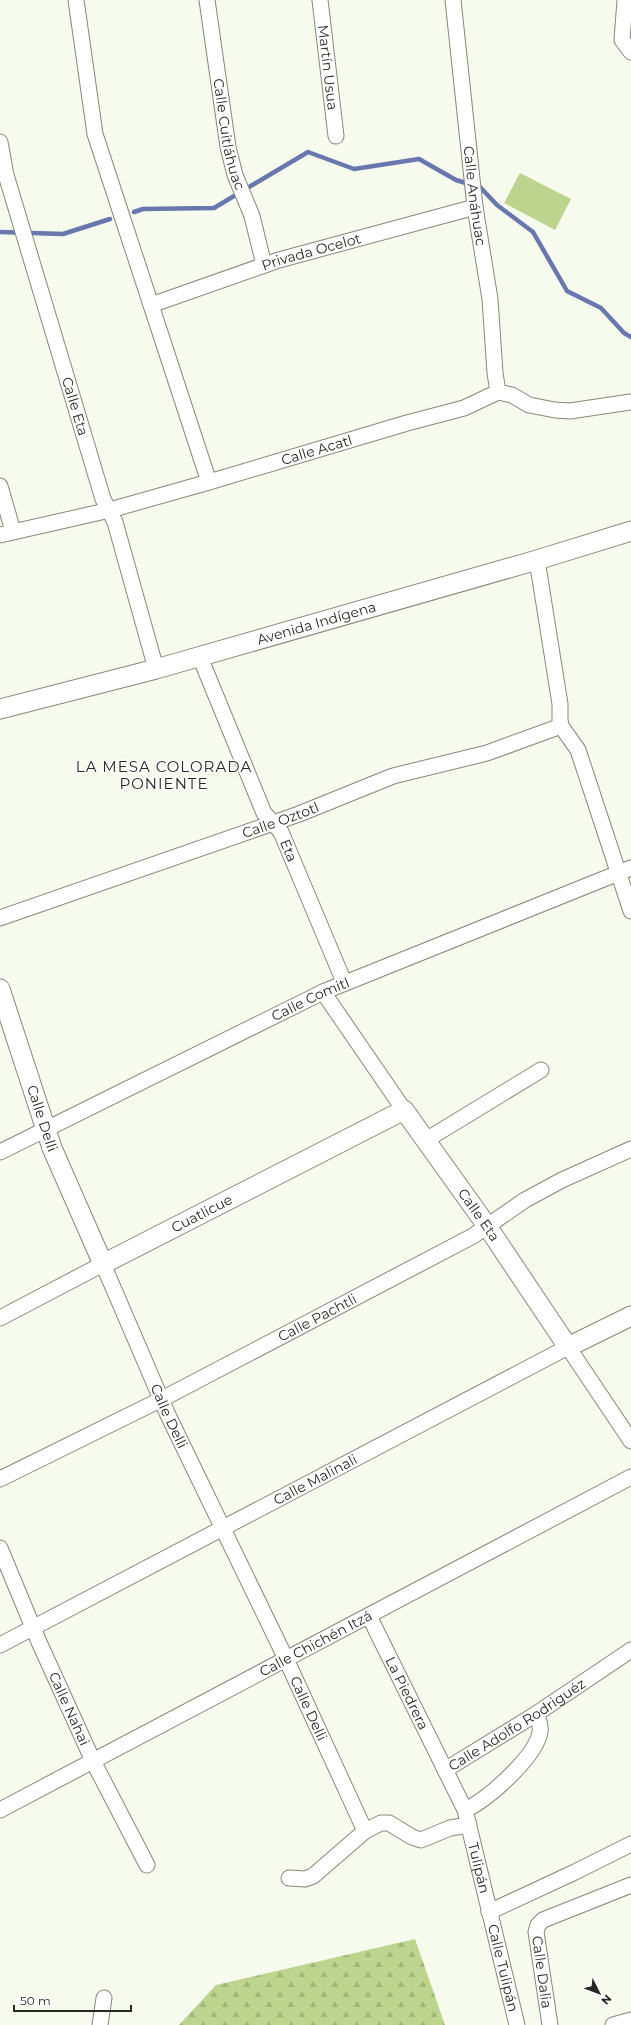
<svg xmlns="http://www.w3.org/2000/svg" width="631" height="2025" font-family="Montserrat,sans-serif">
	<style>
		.forest { fill: url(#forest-firs) }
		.green { fill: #bdd48f }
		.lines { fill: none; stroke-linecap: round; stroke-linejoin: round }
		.stream { stroke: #6977ae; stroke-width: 4.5 }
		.minor-casing { stroke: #84897c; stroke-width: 17 }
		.tertiary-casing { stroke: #84897c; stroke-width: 21 }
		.minor { stroke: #fff; stroke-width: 15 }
		.tertiary { stroke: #fff; stroke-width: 19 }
		.labels { text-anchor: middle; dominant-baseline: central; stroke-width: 3; stroke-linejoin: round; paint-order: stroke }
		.street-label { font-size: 14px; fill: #262823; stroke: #fff }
		.neighbourhood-label { font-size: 15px; letter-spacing: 1px; fill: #262823; stroke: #fff }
	</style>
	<defs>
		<pattern id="forest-firs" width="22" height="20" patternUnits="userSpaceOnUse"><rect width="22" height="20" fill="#bdd48f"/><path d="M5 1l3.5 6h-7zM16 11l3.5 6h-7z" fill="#a2b67b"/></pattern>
	</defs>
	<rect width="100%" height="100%" fill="#f6fbed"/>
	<!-- forest -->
	<path class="forest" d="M 415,1939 L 445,2025 L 179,2025 L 216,1985 Z"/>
	<!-- green -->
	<path class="green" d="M 520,173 L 571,199 L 555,230 L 504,203 Z"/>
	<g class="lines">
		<!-- stream -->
		<path class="stream" d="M 476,186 L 480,187 L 497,205 L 533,232 L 567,291 L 601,308 L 624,333 L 631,337
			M 134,212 L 143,209 L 214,208 L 308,152 L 354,169 L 419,159 L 456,180 L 469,184
			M 0,232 L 63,234 L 110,219"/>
		<!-- minor casing -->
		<g class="minor-casing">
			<g id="minor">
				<path d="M 76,0 L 95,134 L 209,482"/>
				<path id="s1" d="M 207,0 L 228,147 L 235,175 L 252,216 L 264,265"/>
				<path id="s2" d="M 320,0 L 336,136"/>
				<path id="s3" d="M 453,0 L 475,207 L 490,299 L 495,373 L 498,392"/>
				<path d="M 625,0 L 622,40 L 631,52"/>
				<path id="s4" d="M 0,142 L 6,175 L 103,499 L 115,522 L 156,669"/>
				<path id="s5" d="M 151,305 L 279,260 L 475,207"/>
				<path d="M 0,486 L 13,531"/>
				<path id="s6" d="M 0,535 L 110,510 L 209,482 L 407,423 L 464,408 L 498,392 L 512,395 L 529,405 L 555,410 L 570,411 L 631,402"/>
				<path d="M 537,560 L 560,704 L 560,720 L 561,726 L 578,750 L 631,911"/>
				<path id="s7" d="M 200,657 L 264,813 L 281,832 L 344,982"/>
				<path id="s8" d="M 0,918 L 299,814 L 393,776 L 487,753 L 561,726"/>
				<path d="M 323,992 L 404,1110"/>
				<path d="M 426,1140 L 541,1070"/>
				<path id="s9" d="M 0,1152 L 323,992 L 631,868"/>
				<path id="s10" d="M 0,1318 L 103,1264 L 167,1413 L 286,1659 L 365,1831"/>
				<path id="s11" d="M 0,1479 L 162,1399 L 473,1236 L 525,1200 L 562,1180 L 631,1149"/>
				<path id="s12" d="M 0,1548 L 39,1642 L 93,1761 L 147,1865"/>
				<path id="s13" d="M 369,1616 L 465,1810 L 517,2025"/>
				<path id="s14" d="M 0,1645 L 568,1347 L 631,1441"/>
				<path id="s15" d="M 445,1770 L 536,1714 L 631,1650"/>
				<path id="s16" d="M 0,1810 L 631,1477"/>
				<path d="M 465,1810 C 487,1800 536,1757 540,1732 C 541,1725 539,1720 536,1714"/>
				<path d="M 289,1878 L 305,1879 L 313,1876 L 365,1831 L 381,1823 L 389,1823 L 412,1837 L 421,1840 L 450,1828 L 469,1825"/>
				<path d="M 489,1912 L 575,1872 L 631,1844"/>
				<path d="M 100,2025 L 104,1998"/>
				<path d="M 550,2025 L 536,1932 L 538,1925 L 543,1920 L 631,1885"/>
				<path d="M 613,2025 L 631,2020"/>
			</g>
		</g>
		<!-- tertiary casing -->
		<g class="tertiary-casing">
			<g id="tertiary">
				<path id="s17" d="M 0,709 L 156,669 L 537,560 L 631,531"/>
				<path id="s18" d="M 0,989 L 52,1148 L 103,1264 L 404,1110 L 487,1226 L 568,1347 L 631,1316"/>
			</g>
		</g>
		<!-- minor -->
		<use href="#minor" class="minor"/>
		<!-- tertiary -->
		<use href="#tertiary" class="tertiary"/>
	</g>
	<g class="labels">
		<!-- street labels -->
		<g class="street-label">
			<text stroke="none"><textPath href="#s2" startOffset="68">Martín Usua</textPath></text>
			<text stroke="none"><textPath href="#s1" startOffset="136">Calle Cuitláhuac</textPath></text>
			<text stroke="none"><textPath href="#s3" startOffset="197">Calle Anáhuac</textPath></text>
			<text stroke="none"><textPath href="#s5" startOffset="169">Privada Ocelot</textPath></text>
			<text stroke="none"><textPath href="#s4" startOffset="275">Calle Eta</textPath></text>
			<text stroke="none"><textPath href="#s6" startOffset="328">Calle Acatl</textPath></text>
			<text stroke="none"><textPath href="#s17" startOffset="328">Avenida Indígena</textPath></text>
			<text stroke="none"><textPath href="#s8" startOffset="297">Calle Oztotl</textPath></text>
			<text stroke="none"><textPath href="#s7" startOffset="214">Eta</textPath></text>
			<text stroke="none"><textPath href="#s9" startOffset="346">Calle Comitl</textPath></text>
			<text stroke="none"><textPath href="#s18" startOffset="136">Calle Delli</textPath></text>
			<text stroke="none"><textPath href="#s18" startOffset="405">Cuatlicue</textPath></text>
			<text stroke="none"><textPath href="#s18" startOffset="761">Calle Eta</textPath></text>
			<text stroke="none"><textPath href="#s11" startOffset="356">Calle Pachtli</textPath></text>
			<text stroke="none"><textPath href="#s10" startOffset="282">Calle Delli</textPath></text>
			<text stroke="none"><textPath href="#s14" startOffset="356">Calle Malinali</textPath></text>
			<text stroke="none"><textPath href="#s16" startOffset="357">Calle Chichén Itzá</textPath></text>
			<text stroke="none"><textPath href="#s13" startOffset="86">La Piedrera</textPath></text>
			<text stroke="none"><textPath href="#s12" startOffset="175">Calle Nahai</textPath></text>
			<text stroke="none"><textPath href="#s10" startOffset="606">Calle Delli</textPath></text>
			<text stroke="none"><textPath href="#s15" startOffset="85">Calle Adolfo Rodriguéz</textPath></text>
			<text stroke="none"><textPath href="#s13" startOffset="276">Tulipán</textPath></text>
			<text stroke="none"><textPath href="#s13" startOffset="379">Calle Tulipán</textPath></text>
			<text transform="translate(542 1972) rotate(82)">Calle Dalia</text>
		</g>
		<!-- neighbourhood labels -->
		<g class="neighbourhood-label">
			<text x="164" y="766">LA MESA COLORADA<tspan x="164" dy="17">PONIENTE</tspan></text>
		</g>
	</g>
	<!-- north arrow -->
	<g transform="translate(599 1993) rotate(132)" stroke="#ffffff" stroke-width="3" paint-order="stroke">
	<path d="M0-3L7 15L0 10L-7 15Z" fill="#262823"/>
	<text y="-6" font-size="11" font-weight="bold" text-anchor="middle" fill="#262823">N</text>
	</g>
	<!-- scale -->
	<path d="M14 2005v6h117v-6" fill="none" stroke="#262823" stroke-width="2"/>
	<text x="20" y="2005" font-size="12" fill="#262823" stroke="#ffffff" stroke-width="3" paint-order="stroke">50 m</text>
</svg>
